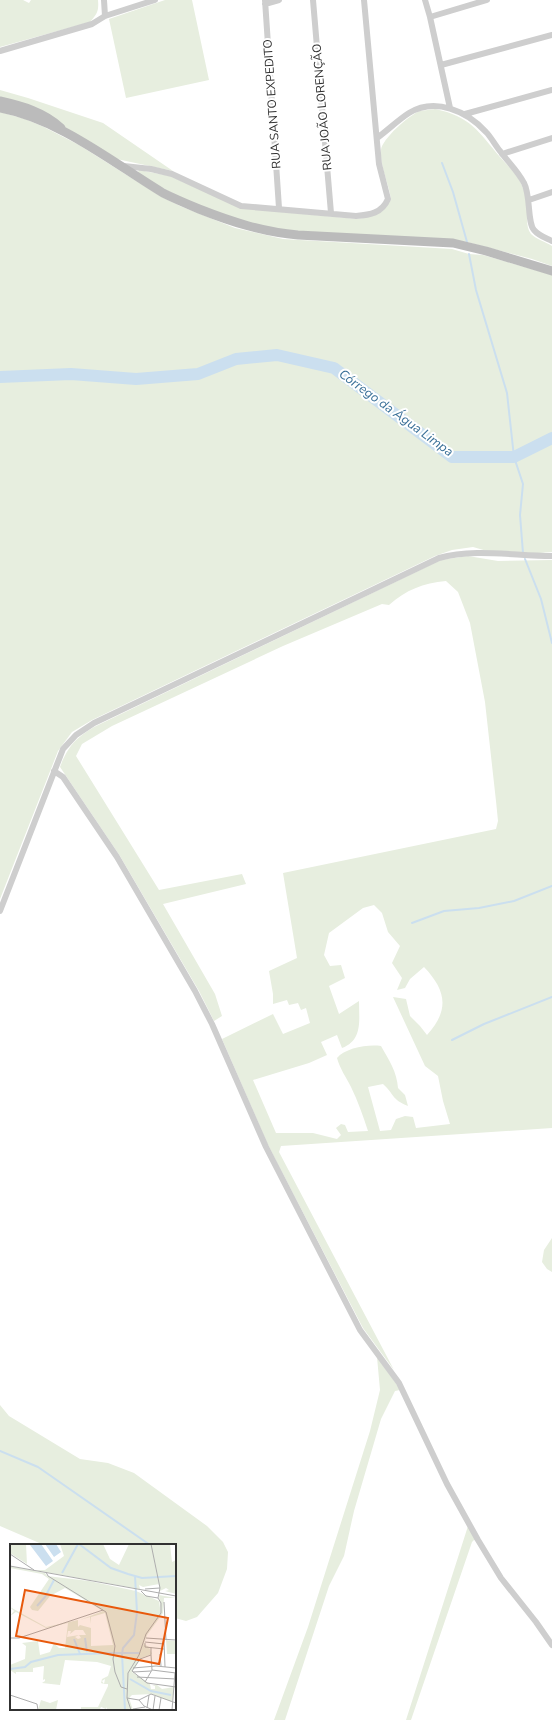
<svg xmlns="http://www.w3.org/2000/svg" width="552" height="1720" font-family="'Nunito Sans',sans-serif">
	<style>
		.green { fill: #e7eedf; fill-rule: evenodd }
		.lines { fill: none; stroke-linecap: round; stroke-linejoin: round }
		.stream { stroke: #cbdfef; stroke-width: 2 }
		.river { stroke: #cbdfef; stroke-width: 12 }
		.minor { stroke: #cecece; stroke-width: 6 }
		.secondary { stroke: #bbb; stroke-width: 9 }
		.labels { text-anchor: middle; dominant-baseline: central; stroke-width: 4; stroke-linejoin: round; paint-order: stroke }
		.street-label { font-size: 12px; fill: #313131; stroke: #fff }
		.water-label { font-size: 13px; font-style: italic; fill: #3a7098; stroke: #fff }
		.inset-river { fill: none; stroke: #cbdfef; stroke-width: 2 }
		.inset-road { fill: none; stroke: #adadad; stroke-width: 1 }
		.view { fill: #e8590c; fill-opacity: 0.15; stroke: #e8590c; stroke-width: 2 }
		.inset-edge { fill: none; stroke: #313131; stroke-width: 2 }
	</style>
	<rect width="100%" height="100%" fill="#fff"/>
	<!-- green -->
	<path class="green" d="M 0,0 L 23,0 L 29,3 L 31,0 L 98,0 C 99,11 97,14 90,22 L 0,47 Z
		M 165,0 L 192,0 L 209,80 L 126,98 L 109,19 Z
		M 0,90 L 28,98 L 103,123 L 173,171 L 112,158 L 0,98 Z
		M 435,109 C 470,116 479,132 500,157 C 508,166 518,175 522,186 C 524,191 526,196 527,201 C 529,211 524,225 531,234 C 536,239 546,242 552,246 L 552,266 L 532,259 L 467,242 L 299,231 L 259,227 L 202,208 L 149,181 L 138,172 L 139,170 L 170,176 L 241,208 L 357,219 C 372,217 384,214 391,199 C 389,184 380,167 381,150 C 382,139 409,115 420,111 C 425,110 430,110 435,109 Z
		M 0,112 L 25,119 L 44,127 L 79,145 L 160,196 L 180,206 L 235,228 L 283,239 L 452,249 L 469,254 L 483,255 L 552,275 L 552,552 L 527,554 L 487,551 L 473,547 L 452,550 L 435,556 L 92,720 L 72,732 L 58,751 L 0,899 Z
		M 468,556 L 498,561 L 552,560 L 552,1128 L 281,1146 L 279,1152 L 394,1370 L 363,1328 L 268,1145 L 222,1039 L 273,1014 L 283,1034 L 310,1023 L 306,1008 L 301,1010 L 298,1003 L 289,1005 L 287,1000 L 273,1004 L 273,994 L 269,971 L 297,958 L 283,873 L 496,829 L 498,821 L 496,801 L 485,702 L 470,623 L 458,592 L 446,581 C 423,583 406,590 389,605 L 382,604 L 283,646 L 112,726 L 82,744 L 76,756 L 159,890 L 242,874 L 246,884 L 163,904 L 215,994 L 222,1016 L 214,1021 L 199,991 L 120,856 L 60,767 C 68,746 76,738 94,727 L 441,560 ZM 374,905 L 382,913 L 388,932 L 400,946 L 392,963 L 402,978 L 397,990 L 405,988 L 410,979 L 424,967 C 446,990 450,1010 427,1035 L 420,1026 L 410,1016 L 406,999 L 393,997 L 425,1066 L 438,1076 L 443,1101 L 450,1124 L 416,1128 L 413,1117 L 405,1116 L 396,1119 L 391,1130 L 380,1131 L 368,1087 L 383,1084 C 395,1095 391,1099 408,1106 L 405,1095 L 398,1088 C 397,1072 389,1060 381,1046 C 368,1044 345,1048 337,1058 C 340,1069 346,1077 351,1087 C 358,1101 363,1116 368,1131 L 348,1132 L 345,1125 L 341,1124 L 336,1128 L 341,1135 L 337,1139 L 313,1133 L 276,1133 L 253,1080 L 309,1063 L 327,1055 L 321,1042 L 337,1035 L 342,1048 C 363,1040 359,1020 359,1001 L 339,1014 L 329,986 L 345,978 L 341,965 L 330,966 L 324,955 L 329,933 L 363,908 Z
		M 552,1238 L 552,1272 L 547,1269 L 542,1262 L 544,1250 Z
		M 377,1357 L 397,1385 L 400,1390 L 395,1391 L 381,1419 L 354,1511 L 344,1556 L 329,1586 L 285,1720 L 274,1720 L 308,1627 L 370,1431 L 380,1390 Z
		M 0,1405 L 9,1416 L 80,1459 L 108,1463 L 134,1473 L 207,1526 L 223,1542 L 228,1552 L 227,1569 L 218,1593 L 197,1617 L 186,1621 L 175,1618 L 175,1545 L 44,1545 L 0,1526 Z
		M 468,1526 L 477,1541 L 474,1540 L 472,1542 L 411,1720 L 406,1720 Z"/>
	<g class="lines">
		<!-- stream -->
		<path class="stream" d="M 442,163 L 453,192 L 467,242
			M 469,254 L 476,290 L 507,393 L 514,457 L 523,484 L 520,515 L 523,553
			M 525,559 L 541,599 L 552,643
			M 412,923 L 444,911 L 479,908 L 514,901 L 552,886
			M 452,1040 L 484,1024 L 552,997
			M 0,1451 L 38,1467 L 150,1545"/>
		<!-- river -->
		<path class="river" d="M 0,377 L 71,374 L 136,379 L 198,374 L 236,359 L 277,355 L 334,368 L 452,457 L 514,457 L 552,438"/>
		<!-- minor -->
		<path class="minor" d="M 104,0 L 105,16
			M 265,0 L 279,208
			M 313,0 L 331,213
			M 425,0 L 430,17 L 450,108
			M 265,4 L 279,0
			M 430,17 L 487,0
			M 0,51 L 92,24 L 105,16 L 155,0
			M 441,65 L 552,35
			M 465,114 L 552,90
			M 377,138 C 388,130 398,120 409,113 C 435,97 467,111 486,132 C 491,137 495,145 500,151 C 508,162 518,171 524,183 C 531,196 527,222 534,230 C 539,236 546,238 552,241
			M 502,154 L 552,138
			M 124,166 L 151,169 L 172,174 L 241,206 L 356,216 C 370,215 382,213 388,199 L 379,164 L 364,0
			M 529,200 L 552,192
			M 54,771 L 63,777 L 117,857 L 195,991 L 212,1024 L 266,1147 L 360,1330 L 399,1383 L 447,1484 L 478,1540 L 501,1578 L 536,1622 L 552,1645
			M 0,911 L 63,749 L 76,735 L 94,723 L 439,558 C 474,548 515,556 552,556"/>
		<!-- secondary -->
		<path class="secondary" d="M 0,101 C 22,106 44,112 61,128
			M 0,108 C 59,119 112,162 163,193 C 175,199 187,204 199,209 C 232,222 263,232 298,235 L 453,243 L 486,251 L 552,271"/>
	</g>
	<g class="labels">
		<!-- street labels -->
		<g class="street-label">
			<text transform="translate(272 104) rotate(-94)">RUA SANTO EXPEDITO</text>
			<text transform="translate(322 107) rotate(-95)">RUA JOÃO LORENÇÃO</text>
		</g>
		<!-- water labels -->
		<g class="water-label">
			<text transform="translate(396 413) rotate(36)">Córrego da Água Limpa</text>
		</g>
	</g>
	<!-- overview -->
	<g transform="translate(10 1544)">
		<rect width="166" height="166" fill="#fff"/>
		<path d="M 0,0 L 16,0 L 17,20 L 0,9 ZM 50,0 L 93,0 L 100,15 L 109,21 L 119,0 L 141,0 L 149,40 L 133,43 L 129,41 L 130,45 L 24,26 L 35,26 L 54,12 ZM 141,0 L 160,0 L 162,18 L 166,16 L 166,50 L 155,47 L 159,46 L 156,44 L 150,47 ZM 0,22 L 35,29 L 37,32 L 79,37 L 126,47 L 149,57 L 151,71 L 149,51 L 166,54 L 154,54 L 153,69 L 137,91 L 134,100 L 139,103 L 142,110 L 131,114 L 122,128 L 140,140 L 141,145 L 145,145 L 145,142 L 142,141 L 147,141 L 152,145 L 164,143 L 162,158 L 142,150 L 122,151 L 119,154 L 123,166 L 97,165 L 96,163 L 96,165 L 91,163 L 90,165 L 71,166 L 71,163 L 88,163 L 98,142 L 98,140 L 94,140 L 95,135 L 92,137 L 94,140 L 91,139 L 92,135 L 98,132 L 101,122 L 87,118 L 55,116 L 50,141 L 32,139 L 35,137 L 35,135 L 33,136 L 34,122 L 23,124 L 23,128 L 6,128 L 6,130 L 0,126 L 0,121 L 15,115 L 16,102 L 12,99 L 28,97 L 30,111 L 40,108 L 44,99 L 49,104 L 55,104 L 58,79 L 36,84 L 6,68 L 0,72 L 4,67 L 0,63 L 36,83 L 68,76 L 68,83 L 70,81 L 81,84 L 81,102 L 103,101 L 95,69 L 81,73 L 81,80 L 80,73 L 70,76 L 93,67 L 55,44 L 40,52 L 28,67 L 22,66 L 20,63 L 39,35 L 32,30 L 0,24 ZM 65,86 L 73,86 L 76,91 L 69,91 L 71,94 L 68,95 L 65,93 L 69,91 L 57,93 L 58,87 L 61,87 L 60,90 ZM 156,96 L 166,97 L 166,110 L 157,110 ZM 31,156 L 40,159 L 48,156 L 46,166 L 28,166 Z" fill="#e7eedf" fill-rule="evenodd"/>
		<path d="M 31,0 L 43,17 L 36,22 L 20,1 ZM 35,0 L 46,0 L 51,8 L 44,13 Z" fill="#cbdfef"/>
		<path class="inset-river" d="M 69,0 L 101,24 L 118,30 L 132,34 L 166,32M 52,29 L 68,0M 27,62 L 35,53 L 44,36M 75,94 L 77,108M 64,95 L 70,110M 104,109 L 129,109M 0,125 L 15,123 L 21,118 L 48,111 L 103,109M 120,135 L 141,147 L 161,151M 115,166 L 112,110 L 113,104 L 124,91 L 127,68 L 125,32"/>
		<path class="inset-road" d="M 141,0 L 150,44M 0,10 L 24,26M 0,22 L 166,52M 36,28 L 38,32 L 96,68 L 105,102 L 103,115 L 105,128 L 111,143 L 117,145M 131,47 L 136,52 L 148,54M 154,58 L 156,96M 0,94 L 9,94 L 93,66M 136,94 L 166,96M 154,96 L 155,123M 135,98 L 154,100M 135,99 L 135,103 L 154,105M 141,103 L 141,111 L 130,115 L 122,127 L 137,139 L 166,143M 150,110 L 151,122M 123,124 L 146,122 L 166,124M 142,126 L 166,129M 123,128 L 141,127M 127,133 L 166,135M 135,138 L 142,126 L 141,111M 0,151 L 27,160 L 28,166M 117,154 L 129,156 L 134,162 L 143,166M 129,156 L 141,150 L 166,159M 137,164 L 139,151M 123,165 L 135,163M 121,166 L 117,154 L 118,129 L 129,111 L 136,90 L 151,69 L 151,59 L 148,54 L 150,44 L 135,45M 143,166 L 145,152M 149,166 L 151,154M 162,166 L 165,129"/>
		<path class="view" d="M 15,46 L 158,74 L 149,120 L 6,92 Z"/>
		<rect width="166" height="166" class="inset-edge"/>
	</g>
</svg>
